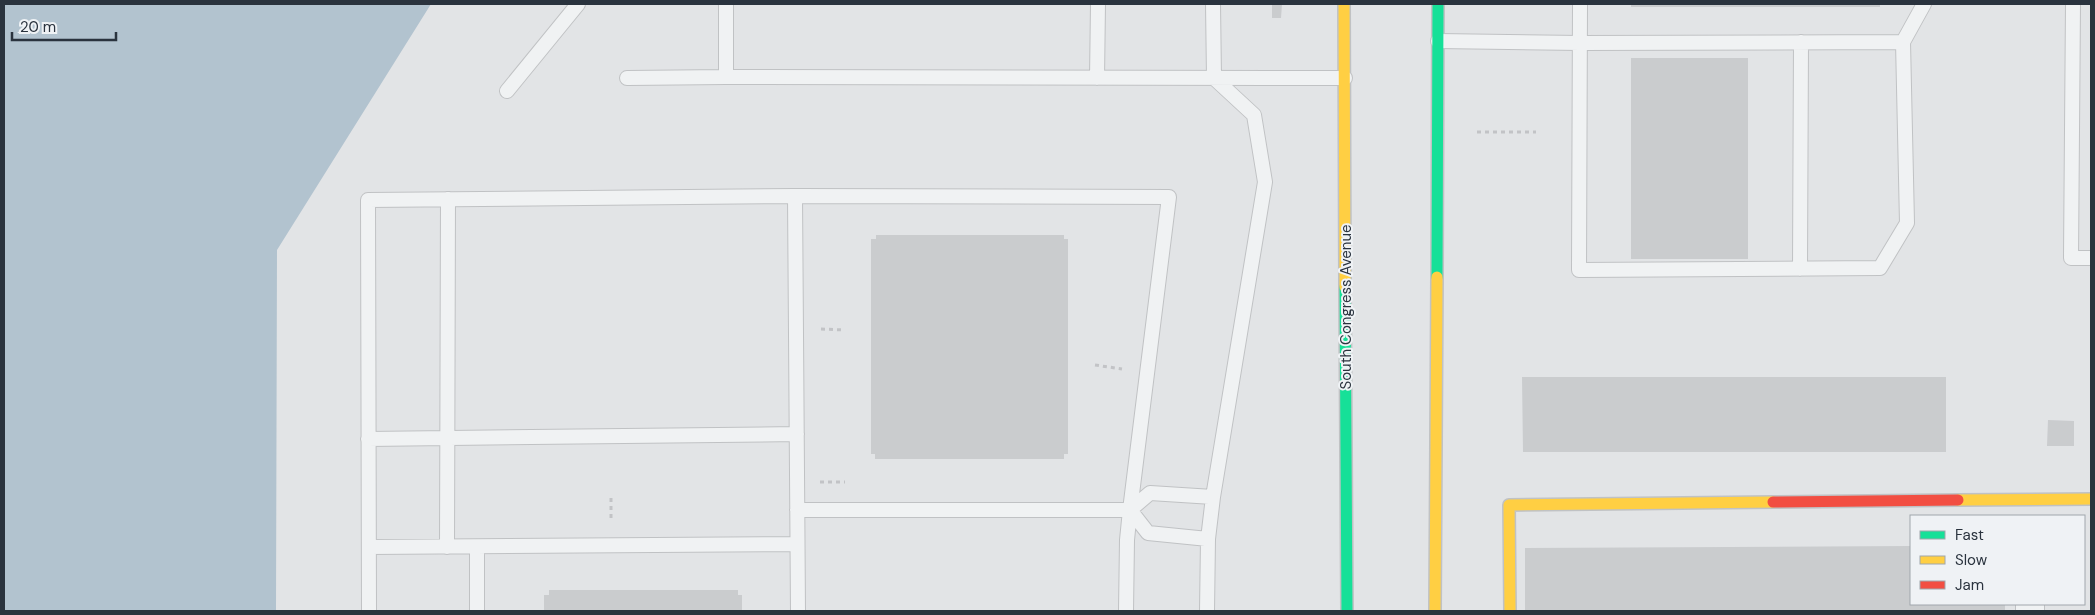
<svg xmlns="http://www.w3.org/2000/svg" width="2095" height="615" font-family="'DM Sans',sans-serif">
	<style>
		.water { fill: #b2c3cf }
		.building { fill: #caccce }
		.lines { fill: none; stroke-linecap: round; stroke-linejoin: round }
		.lane-casing { stroke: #c0c2c4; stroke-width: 16 }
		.street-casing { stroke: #c0c2c4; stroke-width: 30 }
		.fast-casing { stroke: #c0c2c4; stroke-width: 14 }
		.slow-casing { stroke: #c0c2c4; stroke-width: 14 }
		.jam-casing { stroke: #c0c2c4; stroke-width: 14 }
		.path { stroke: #c2c3c6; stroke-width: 3; stroke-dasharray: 4 4; stroke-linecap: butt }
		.lane { stroke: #f0f2f3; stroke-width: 14 }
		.street { stroke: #f0f2f3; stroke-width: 28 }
		.fast { stroke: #16e098; stroke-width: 11 }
		.slow { stroke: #ffcf43; stroke-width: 11 }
		.jam { stroke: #f24e42; stroke-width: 11 }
		.labels { text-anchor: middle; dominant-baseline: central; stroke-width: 4; stroke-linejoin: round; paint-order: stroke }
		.street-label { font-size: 15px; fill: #2a333e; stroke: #eff2f5 }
	</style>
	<rect width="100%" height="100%" fill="#e2e4e6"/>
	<!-- water -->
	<path class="water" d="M 4,4 L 431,4 L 277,250 L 276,611 L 4,611 Z"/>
	<!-- building -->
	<path class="building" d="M 1272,4 L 1282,4 L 1281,18 L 1272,18 Z
		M 1631,4 L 1880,4 L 1880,7 L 1631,7 Z
		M 1631,58 L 1748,58 L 1748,259 L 1631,259 Z
		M 876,235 L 1064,235 L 1064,239 L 1068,239 L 1068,454 L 1064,454 L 1064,459 L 875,459 L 875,454 L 871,454 L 871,239 L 876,239 Z
		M 1522,377 L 1946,377 L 1946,452 L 1523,452 Z
		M 2048,420 L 2074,421 L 2074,446 L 2047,446 Z
		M 1911,546 L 1911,604 L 2005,604 L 2005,611 L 1525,611 L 1525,548 Z
		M 549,590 L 738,590 L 738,595 L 742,595 L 742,611 L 544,611 L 544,595 L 549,595 Z"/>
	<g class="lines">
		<!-- lane casing -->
		<g class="lane-casing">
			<path id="lane" d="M 726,4 L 726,77 L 1345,78
				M 1580,4 L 1579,270 L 1880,268 L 1907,223 L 1903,42 L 1924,4
				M 2073,4 L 2071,258 L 2091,258
				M 1438,41 L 1580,43 L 1903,42
				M 627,78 L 726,77
				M 1097,78 L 1098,4
				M 507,91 L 578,4
				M 795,196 L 798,611
				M 1800,269 L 1801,42
				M 368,439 L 797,434
				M 797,510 L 1130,510 L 1150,493 L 1213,497
				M 1130,510 L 1148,533 L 1208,539
				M 369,547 L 797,544
				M 447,547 L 448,199
				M 477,547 L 477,611
				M 369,611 L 368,200 L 795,196 L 1169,197 L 1130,510 L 1127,540 L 1126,611
				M 1207,611 L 1208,539 L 1213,497 L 1265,182 L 1254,115 L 1214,78 L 1213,4"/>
		</g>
		<!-- street casing -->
		<g class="street-casing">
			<path id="street" d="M 2030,611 L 2030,604"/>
		</g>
		<!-- fast casing -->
		<g class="fast-casing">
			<path id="fast" d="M 1437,277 L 1438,4
				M 1345,287 L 1347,611"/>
		</g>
		<!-- slow casing -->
		<g class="slow-casing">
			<path id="slow" d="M 1344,4 L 1345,287
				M 1958,500 L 2091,499
				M 1435,611 L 1437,277
				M 1510,611 L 1509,505 L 1773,502"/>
		</g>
		<!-- jam casing -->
		<g class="jam-casing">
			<path id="jam" d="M 1773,502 L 1958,500"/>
		</g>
		<!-- path -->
		<path class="path" d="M 1477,132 L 1536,132
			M 821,329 L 845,330
			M 1095,365 L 1122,369
			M 820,482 L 845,482
			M 611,498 L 611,522"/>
		<!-- lane -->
		<use href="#lane" class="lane"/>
		<!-- street -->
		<use href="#street" class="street"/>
		<!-- fast -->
		<use href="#fast" class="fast"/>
		<!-- slow -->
		<use href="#slow" class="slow"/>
		<!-- jam -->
		<use href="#jam" class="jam"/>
	</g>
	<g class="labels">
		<!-- street labels -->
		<g class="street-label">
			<text transform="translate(1346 307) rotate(-90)">South Congress Avenue</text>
		</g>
	</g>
	<!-- border -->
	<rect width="2095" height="615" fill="none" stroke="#2a333e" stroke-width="10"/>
	<!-- legend -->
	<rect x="1910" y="515" width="175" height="90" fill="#eff2f5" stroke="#a0a6ac"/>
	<rect x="1920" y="531" width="25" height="8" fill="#16e098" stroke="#a0a6ac"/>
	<text x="1955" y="540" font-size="15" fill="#2a333e">Fast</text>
	<rect x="1920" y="556" width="25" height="8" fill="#ffcf43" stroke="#a0a6ac"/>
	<text x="1955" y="565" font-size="15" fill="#2a333e">Slow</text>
	<rect x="1920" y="581" width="25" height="8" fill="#f24e42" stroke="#a0a6ac"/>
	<text x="1955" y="590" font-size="15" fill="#2a333e">Jam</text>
	<!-- scale -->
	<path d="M12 32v8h104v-8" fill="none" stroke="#2a333e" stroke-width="2.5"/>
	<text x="20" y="32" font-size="15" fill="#2a333e" stroke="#eff2f5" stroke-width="4" paint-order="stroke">20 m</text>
</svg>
